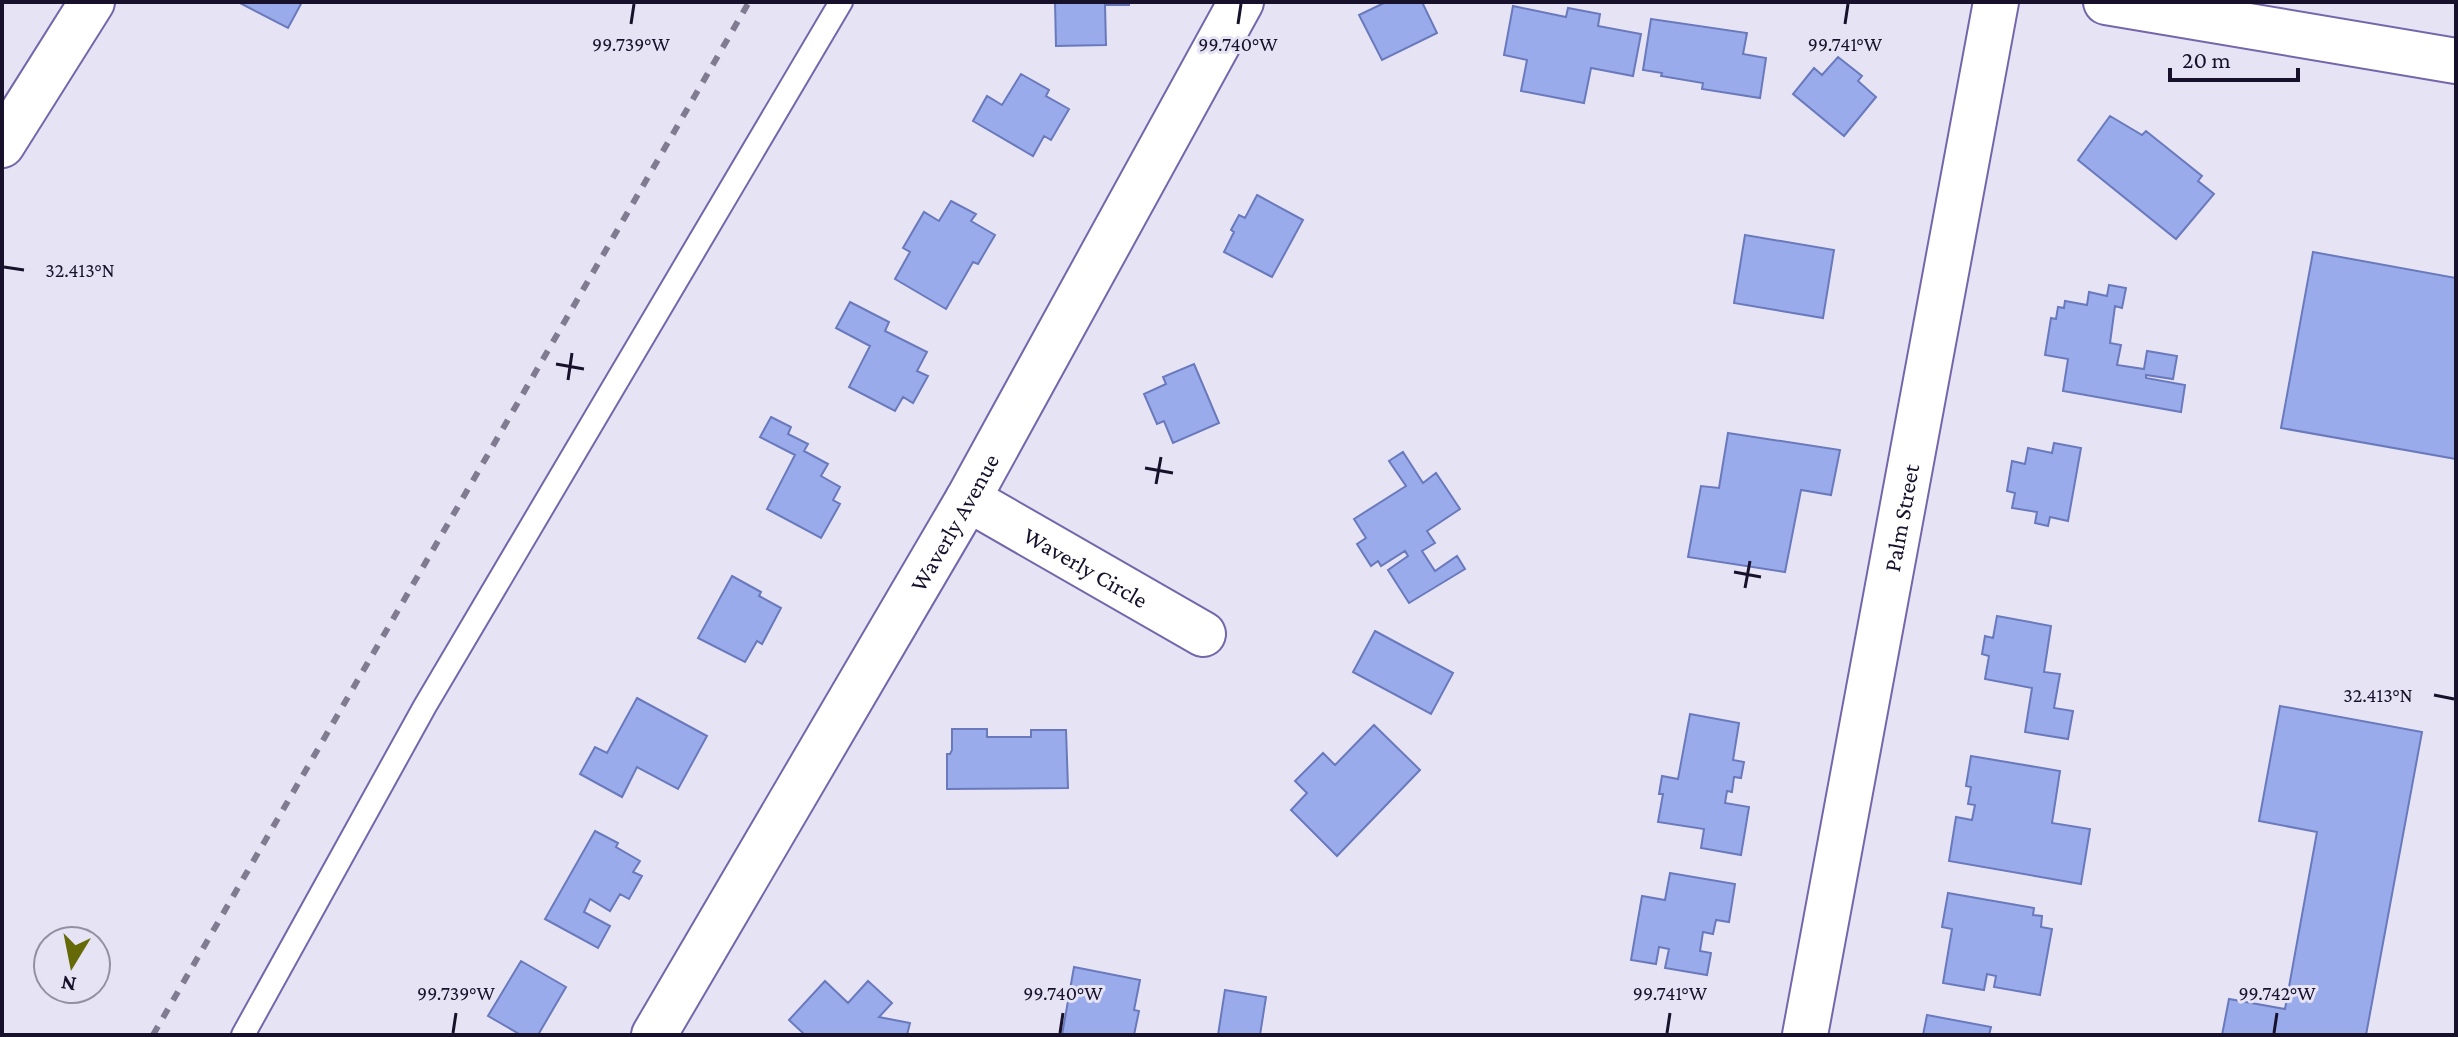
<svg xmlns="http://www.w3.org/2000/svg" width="2458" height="1037" font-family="'Crimson Pro',serif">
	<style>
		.building { fill: #9aabec; stroke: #6979bc; stroke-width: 2 }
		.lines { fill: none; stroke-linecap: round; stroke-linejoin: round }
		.lane-casing { stroke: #7466aa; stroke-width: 26 }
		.street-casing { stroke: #7466aa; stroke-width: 48 }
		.lane { stroke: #fff; stroke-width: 22 }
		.street { stroke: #fff; stroke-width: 44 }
		.rail { stroke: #807b91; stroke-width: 6; stroke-dasharray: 10 10; stroke-linecap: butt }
		.ticks { fill: none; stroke: #18112c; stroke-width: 3 }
		.labels { text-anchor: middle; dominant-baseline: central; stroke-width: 6; stroke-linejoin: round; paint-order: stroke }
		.street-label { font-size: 24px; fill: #18112c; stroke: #e6e4f4 }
		.ticks-label { font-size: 20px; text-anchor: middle; fill: #18112c; stroke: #e6e4f4; stroke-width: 6; stroke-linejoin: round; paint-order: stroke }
	</style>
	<rect width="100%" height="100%" fill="#e6e4f4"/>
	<!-- building -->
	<path class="building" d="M 238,2 L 302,2 L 288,28 Z
		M 1055,2 L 1129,2 L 1129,5 L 1105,5 L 1106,45 L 1056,46 Z
		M 1386,2 L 1422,2 L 1437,33 L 1382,60 L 1359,15 Z
		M 1513,6 L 1566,17 L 1568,8 L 1600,14 L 1598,26 L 1641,34 L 1633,76 L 1591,68 L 1584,103 L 1521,91 L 1527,60 L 1504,55 Z
		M 1651,19 L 1747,33 L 1743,54 L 1766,58 L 1760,98 L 1702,89 L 1703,83 L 1661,76 L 1662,73 L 1643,70 Z
		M 1838,57 L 1862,76 L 1858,81 L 1876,97 L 1844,136 L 1793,94 L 1814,68 L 1822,75 Z
		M 1021,74 L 1049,90 L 1046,96 L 1069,109 L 1051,140 L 1044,136 L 1033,156 L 973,121 L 987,96 L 1002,105 Z
		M 2110,116 L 2142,135 L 2146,131 L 2202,176 L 2198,181 L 2214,194 L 2176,239 L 2078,160 Z
		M 1257,195 L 1303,220 L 1272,277 L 1224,252 L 1234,232 L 1231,230 L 1239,215 L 1245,218 Z
		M 951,201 L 976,214 L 971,221 L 995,235 L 978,264 L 973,262 L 946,309 L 895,279 L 910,252 L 903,248 L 924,212 L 939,221 Z
		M 1745,235 L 1834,250 L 1823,318 L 1734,303 Z
		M 2313,252 L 2456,278 L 2456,459 L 2281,428 Z
		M 2109,285 L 2126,288 L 2122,308 L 2115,306 L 2110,343 L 2121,345 L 2117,365 L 2144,369 L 2147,351 L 2177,356 L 2173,379 L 2146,375 L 2146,378 L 2185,385 L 2181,412 L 2063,391 L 2068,359 L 2045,355 L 2051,318 L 2056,319 L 2058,307 L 2064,308 L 2065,301 L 2087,305 L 2089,292 L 2107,296 Z
		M 850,302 L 889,322 L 885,331 L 927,352 L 917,371 L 928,376 L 913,403 L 903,397 L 895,411 L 849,387 L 870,346 L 836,328 Z
		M 1194,364 L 1219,423 L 1173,443 L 1164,421 L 1157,424 L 1144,394 L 1166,384 L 1163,377 Z
		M 771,417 L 791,427 L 788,434 L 808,444 L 804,451 L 828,464 L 821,476 L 840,487 L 833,500 L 840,504 L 821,538 L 767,509 L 795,455 L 760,437 Z
		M 1728,433 L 1840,450 L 1831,495 L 1801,490 L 1785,572 L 1688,557 L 1701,486 L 1719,488 Z
		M 2054,443 L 2081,448 L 2068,521 L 2050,517 L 2048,526 L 2035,523 L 2037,512 L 2012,508 L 2015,493 L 2007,491 L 2012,461 L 2025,464 L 2028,448 L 2052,453 Z
		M 1403,452 L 1423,483 L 1436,473 L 1460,509 L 1427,531 L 1435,543 L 1422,551 L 1435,571 L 1457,556 L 1465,569 L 1409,603 L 1388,570 L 1408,556 L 1405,551 L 1381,566 L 1378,561 L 1371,566 L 1357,544 L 1366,538 L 1354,519 L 1406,486 L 1389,461 Z
		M 732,576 L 761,592 L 759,596 L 781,608 L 762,644 L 757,641 L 745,662 L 698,638 Z
		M 1997,616 L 2051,626 L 2044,672 L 2060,674 L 2054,708 L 2073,711 L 2068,739 L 2025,732 L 2032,688 L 1985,679 L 1989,656 L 1982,654 L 1985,636 L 1993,638 Z
		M 1375,631 L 1453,673 L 1431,714 L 1353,672 Z
		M 637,698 L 707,736 L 678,789 L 637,767 L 622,797 L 580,774 L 595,747 L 607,753 Z
		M 2280,706 L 2422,732 L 2366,1035 L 2222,1035 L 2229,999 L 2285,1009 L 2317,832 L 2259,821 Z
		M 1690,714 L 1739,723 L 1733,760 L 1744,762 L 1741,778 L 1734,777 L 1732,792 L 1727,791 L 1725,803 L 1749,807 L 1741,855 L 1701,848 L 1704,829 L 1658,822 L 1663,794 L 1659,794 L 1662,776 L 1678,779 Z
		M 1374,725 L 1420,770 L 1337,856 L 1291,810 L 1307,793 L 1295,781 L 1323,753 L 1335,765 Z
		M 952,729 L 987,729 L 987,737 L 1031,737 L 1031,730 L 1066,730 L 1068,788 L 947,789 L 947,754 L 950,754 L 952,750 Z
		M 1971,756 L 2060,771 L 2052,823 L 2090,829 L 2081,884 L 1949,861 L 1956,817 L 1972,820 L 1975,805 L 1968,804 L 1971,787 L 1966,786 Z
		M 595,831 L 618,843 L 616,847 L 640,861 L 633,872 L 642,876 L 629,899 L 620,894 L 610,911 L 590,899 L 584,912 L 610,926 L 598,948 L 545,919 Z
		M 1670,873 L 1735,884 L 1729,922 L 1716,920 L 1713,934 L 1703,932 L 1700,951 L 1711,953 L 1707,975 L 1665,968 L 1669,949 L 1659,947 L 1656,964 L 1631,960 L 1642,896 L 1665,900 Z
		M 1948,893 L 2034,908 L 2033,915 L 2042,916 L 2041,927 L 2052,929 L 2040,995 L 1994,987 L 1996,976 L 1987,974 L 1984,990 L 1943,983 L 1952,929 L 1942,927 Z
		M 521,961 L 566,987 L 538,1035 L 521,1035 L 488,1016 Z
		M 1074,967 L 1140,980 L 1134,1010 L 1139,1011 L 1134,1035 L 1062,1035 Z
		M 825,981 L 848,1003 L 868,981 L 892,1003 L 879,1017 L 910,1023 L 907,1035 L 805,1035 L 789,1020 Z
		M 1225,990 L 1266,997 L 1260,1035 L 1263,1035 L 1218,1035 Z
		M 1927,1015 L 1991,1027 L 1989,1035 L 1923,1035 Z"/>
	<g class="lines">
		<!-- lane casing -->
		<g class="lane-casing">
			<path id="lane" d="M 243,1035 L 425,706 L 841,2"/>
		</g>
		<!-- street casing -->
		<g class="street-casing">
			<g id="street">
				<path d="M 2106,2 L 2456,61"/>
				<path d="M 2,145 L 92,2"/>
				<path id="s1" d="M 968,499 L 1203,634"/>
				<path id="s2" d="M 654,1035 L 968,499 L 1241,2"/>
				<path id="s3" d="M 1805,1035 L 1996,2"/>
			</g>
		</g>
		<!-- lane -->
		<use href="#lane" class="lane"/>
		<!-- street -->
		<use href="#street" class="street"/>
		<!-- rail -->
		<path class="rail" d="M 153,1035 L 749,2"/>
	</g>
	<!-- ticks -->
	<path class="ticks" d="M 631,24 L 634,4M 1238,24 L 1241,4M 1845,24 L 1848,4M 4,267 L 24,270M 556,364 L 584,369M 568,380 L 572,353M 1145,468 L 1173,473M 1156,484 L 1161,457M 1734,572 L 1761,577M 1745,588 L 1750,561M 2434,695 L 2454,699M 453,1033 L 456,1013M 1060,1033 L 1063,1013M 1667,1033 L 1670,1013M 2274,1033 L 2277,1013"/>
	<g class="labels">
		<!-- street labels -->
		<g class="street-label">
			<text stroke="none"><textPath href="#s3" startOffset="526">Palm Street</textPath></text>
			<text stroke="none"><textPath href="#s2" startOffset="594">Waverly Avenue</textPath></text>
			<text stroke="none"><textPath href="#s1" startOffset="136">Waverly Circle</textPath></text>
		</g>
	</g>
	<g class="ticks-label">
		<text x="631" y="51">99.739°W</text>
		<text x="1238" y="51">99.740°W</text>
		<text x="1845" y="51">99.741°W</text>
		<text x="80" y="277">32.413°N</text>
		<text x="2378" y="702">32.413°N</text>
		<text x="456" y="1000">99.739°W</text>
		<text x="1063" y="1000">99.740°W</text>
		<text x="1670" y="1000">99.741°W</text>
		<text x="2277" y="1000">99.742°W</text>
	</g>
	<!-- border -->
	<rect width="2458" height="1037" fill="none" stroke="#18112c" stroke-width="8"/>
	<!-- north arrow -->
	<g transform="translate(72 965) rotate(190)"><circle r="38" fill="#e6e4f4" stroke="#9490a4" stroke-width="2"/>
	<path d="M0-6L14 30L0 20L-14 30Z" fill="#656908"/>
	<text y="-12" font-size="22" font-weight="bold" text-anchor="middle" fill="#18112c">N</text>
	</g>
	<!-- scale -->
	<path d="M2170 68v12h128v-12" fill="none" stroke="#18112c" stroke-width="4"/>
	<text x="2182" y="68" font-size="24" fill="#18112c" stroke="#e6e4f4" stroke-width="6" paint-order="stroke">20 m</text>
</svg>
